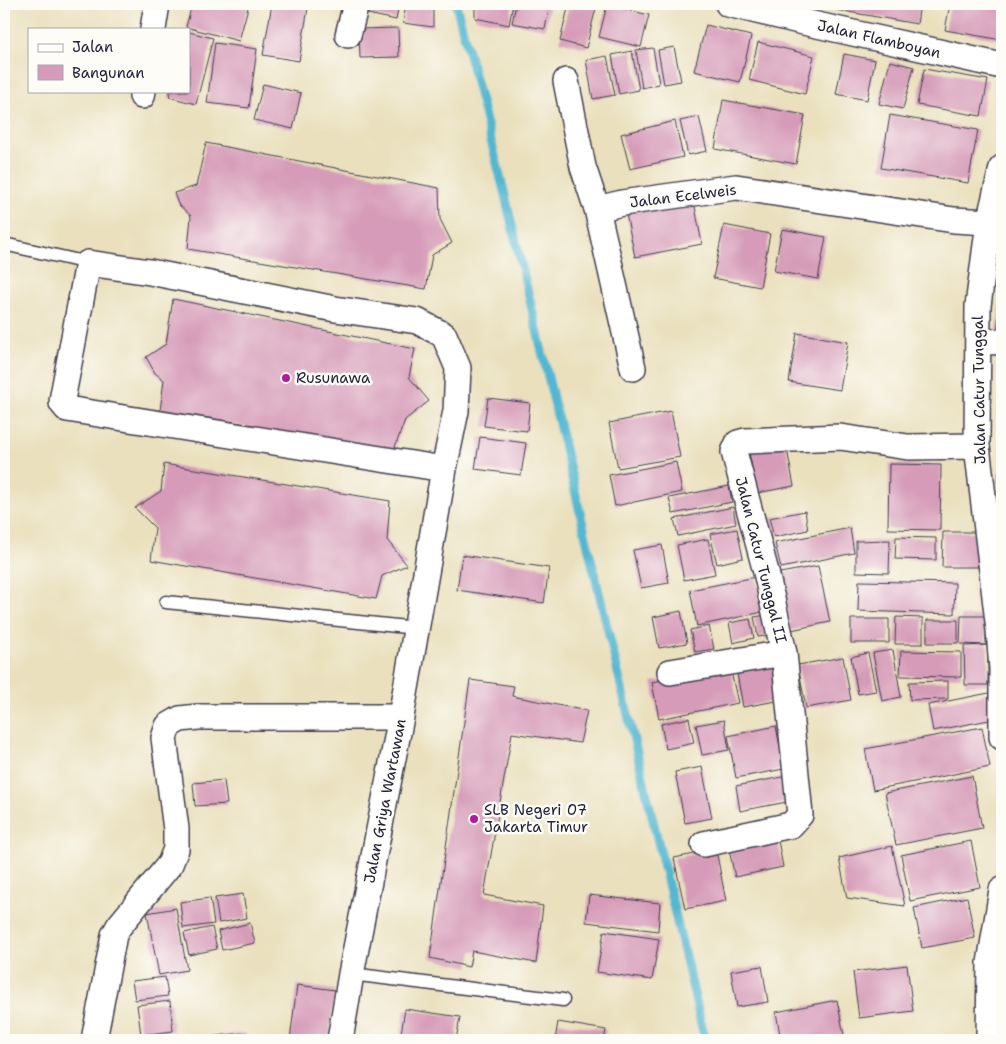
<svg xmlns="http://www.w3.org/2000/svg" width="1006" height="1044" font-family="'Shantell Sans',sans-serif">
	<style>
		.lines { fill: none; stroke-linecap: round; stroke-linejoin: round }
		.stream { stroke: #52b7d1; stroke-width: 9 }
		.building { fill: #d69bb8 }
		.lane-casing { stroke: #403e4e; stroke-width: 15 }
		.street-casing { stroke: #403e4e; stroke-width: 28 }
		.lane { stroke: #fff; stroke-width: 12 }
		.street { stroke: #fff; stroke-width: 25 }
		.poi-dot { fill: #b5179e; stroke: #fdfcf7; stroke-width: 2 }
		.labels { text-anchor: middle; dominant-baseline: central; stroke-width: 5; stroke-linejoin: round; paint-order: stroke }
		.street-label { font-size: 15px; fill: #22223b; stroke: #fdfcf7 }
		.poi-label { font-size: 15px; fill: #22223b; stroke: #fdfcf7; text-anchor: start }
	</style>
	<rect width="100%" height="100%" fill="#fdfcf7"/>
	<filter id="ink" filterUnits="userSpaceOnUse"><feTurbulence type="fractalNoise" baseFrequency=".02" numOctaves="2"/><feDisplacementMap in="SourceGraphic" scale="10" xChannelSelector="R" yChannelSelector="G"/><feConvolveMatrix kernelMatrix="1 2 1 2 8 2 1 2 1" color-interpolation-filters="sRGB"/></filter>
	<filter id="wash" filterUnits="userSpaceOnUse"><feTurbulence type="fractalNoise" baseFrequency=".0096" numOctaves="4" result="noise"/><feDisplacementMap in="SourceGraphic" scale="20" xChannelSelector="R" yChannelSelector="G"/><feGaussianBlur stdDeviation="1.12" result="paint"/><feColorMatrix in="noise" values="0 0 0 0 0 0 0 0 0 0 0 0 0 0 0 0 0 1.4 0 .05"/><feComposite in="paint" operator="in"/></filter>
	<g filter="url(#wash)">
		<rect width="100%" height="100%" fill="#eae0bd"/>
		<g class="lines">
			<!-- stream -->
			<path class="stream" d="M 456,4 L 504,191 L 705,1040"/>
		</g>
		<g id="blocks">
			<!-- building -->
			<path class="building" d="M 192,4 L 249,4 L 239,41 L 186,27 Z
				M 272,4 L 280,4 L 308,8 L 299,61 L 263,55 Z
				M 370,4 L 399,4 L 396,20 L 368,14 Z
				M 406,4 L 433,4 L 433,27 L 403,23 Z
				M 475,4 L 513,4 L 509,25 L 475,18 Z
				M 516,4 L 550,4 L 545,29 L 512,23 Z
				M 569,4 L 597,4 L 586,48 L 560,41 Z
				M 797,4 L 822,4 L 821,9 L 797,5 Z
				M 827,4 L 920,4 L 917,24 L 826,8 Z
				M 950,4 L 1002,4 L 1002,40 L 945,30 Z
				M 607,5 L 649,15 L 641,47 L 599,37 Z
				M 706,25 L 751,36 L 740,82 L 694,71 Z
				M 398,28 L 399,57 L 360,58 L 359,29 Z
				M 189,32 L 213,38 L 196,104 L 169,97 L 170,91 L 189,91 Z
				M 758,42 L 814,56 L 805,94 L 749,80 Z
				M 215,43 L 257,49 L 249,108 L 207,103 Z
				M 674,47 L 681,81 L 664,84 L 658,50 Z
				M 653,48 L 659,84 L 642,88 L 636,50 Z
				M 632,51 L 639,90 L 619,94 L 612,55 Z
				M 844,54 L 875,60 L 867,100 L 836,94 Z
				M 607,56 L 615,95 L 593,99 L 586,60 Z
				M 890,61 L 914,67 L 903,109 L 879,104 Z
				M 924,69 L 988,80 L 981,116 L 917,105 Z
				M 263,84 L 301,93 L 293,129 L 254,120 Z
				M 723,100 L 805,115 L 796,164 L 715,149 Z
				M 890,115 L 978,130 L 968,183 L 881,168 Z
				M 699,117 L 707,151 L 688,155 L 680,121 Z
				M 675,121 L 683,157 L 630,169 L 621,134 Z
				M 206,143 L 439,188 L 440,219 L 452,243 L 432,255 L 426,289 L 188,249 L 191,216 L 178,204 L 174,193 L 196,186 Z
				M 693,196 L 702,244 L 635,257 L 625,209 Z
				M 724,225 L 770,234 L 760,287 L 713,278 Z
				M 782,229 L 826,237 L 818,279 L 774,271 Z
				M 1001,298 L 1002,299 L 1002,336 L 997,335 Z
				M 173,299 L 415,349 L 409,377 L 429,401 L 405,420 L 392,455 L 160,411 L 164,380 L 155,373 L 146,357 L 166,344 Z
				M 797,333 L 848,342 L 840,390 L 789,382 Z
				M 488,398 L 530,403 L 527,431 L 484,426 Z
				M 671,411 L 680,457 L 618,468 L 609,423 Z
				M 480,437 L 526,443 L 521,475 L 475,469 Z
				M 786,444 L 794,486 L 757,493 L 749,452 Z
				M 676,462 L 682,492 L 615,506 L 609,475 Z
				M 164,464 L 390,501 L 387,540 L 407,565 L 382,576 L 376,599 L 151,560 L 155,528 L 135,508 L 161,491 Z
				M 889,464 L 941,465 L 940,530 L 888,529 Z
				M 999,471 L 1002,471 L 1002,496 L 999,496 Z
				M 729,486 L 732,502 L 673,514 L 669,498 Z
				M 1000,501 L 1002,501 L 1002,521 L 1000,521 Z
				M 733,507 L 736,524 L 678,536 L 674,519 Z
				M 805,511 L 808,530 L 774,537 L 769,518 Z
				M 850,528 L 854,553 L 781,568 L 775,543 Z
				M 737,529 L 743,558 L 717,564 L 710,534 Z
				M 943,532 L 978,532 L 978,567 L 942,567 Z
				M 896,537 L 936,538 L 936,560 L 895,559 Z
				M 708,539 L 715,574 L 684,580 L 677,545 Z
				M 890,540 L 889,573 L 856,572 L 856,541 Z
				M 662,545 L 669,583 L 641,588 L 633,550 Z
				M 462,555 L 549,568 L 544,603 L 457,590 Z
				M 818,566 L 830,622 L 791,630 L 780,573 Z
				M 756,577 L 763,612 L 697,626 L 690,590 Z
				M 859,581 L 955,583 L 954,614 L 858,611 Z
				M 681,611 L 687,643 L 659,648 L 653,617 Z
				M 767,615 L 771,635 L 758,637 L 754,617 Z
				M 961,616 L 986,616 L 986,645 L 960,644 Z
				M 896,617 L 923,618 L 923,644 L 895,644 Z
				M 750,619 L 754,638 L 733,643 L 729,623 Z
				M 851,619 L 889,619 L 889,643 L 851,643 Z
				M 927,620 L 958,620 L 958,643 L 927,643 Z
				M 709,626 L 714,649 L 695,652 L 690,630 Z
				M 988,645 L 988,685 L 965,685 L 964,646 Z
				M 893,650 L 901,697 L 882,701 L 873,653 Z
				M 901,651 L 961,652 L 961,677 L 900,676 Z
				M 868,653 L 876,691 L 858,694 L 851,657 Z
				M 843,657 L 851,700 L 806,708 L 798,665 Z
				M 774,661 L 782,700 L 743,707 L 736,668 Z
				M 730,667 L 738,703 L 659,719 L 652,682 Z
				M 470,680 L 514,686 L 512,696 L 587,711 L 580,743 L 512,733 L 484,895 L 543,906 L 536,963 L 472,951 L 469,967 L 430,958 Z
				M 948,681 L 948,699 L 910,700 L 909,682 Z
				M 989,693 L 994,719 L 933,731 L 928,705 Z
				M 689,718 L 694,743 L 666,749 L 661,724 Z
				M 724,720 L 729,750 L 702,755 L 696,725 Z
				M 776,726 L 784,769 L 736,778 L 728,736 Z
				M 982,727 L 990,767 L 873,790 L 865,749 Z
				M 702,767 L 712,818 L 685,823 L 675,772 Z
				M 787,776 L 792,801 L 740,811 L 736,786 Z
				M 972,776 L 982,828 L 896,845 L 885,793 Z
				M 224,780 L 227,804 L 195,806 L 193,783 Z
				M 777,835 L 783,867 L 735,877 L 728,845 Z
				M 971,841 L 980,887 L 910,901 L 901,855 Z
				M 892,846 L 905,906 L 847,898 L 839,858 Z
				M 716,850 L 726,901 L 685,909 L 674,858 Z
				M 243,894 L 247,918 L 219,923 L 215,898 Z
				M 589,895 L 660,903 L 658,931 L 586,922 Z
				M 967,897 L 975,938 L 922,948 L 914,908 Z
				M 210,898 L 214,924 L 183,928 L 180,902 Z
				M 176,908 L 187,970 L 159,975 L 147,913 Z
				M 250,923 L 255,943 L 222,950 L 218,931 Z
				M 212,927 L 217,949 L 189,955 L 184,933 Z
				M 604,931 L 659,939 L 652,980 L 597,972 Z
				M 907,965 L 913,1011 L 859,1018 L 853,972 Z
				M 762,966 L 768,1002 L 737,1007 L 731,971 Z
				M 165,977 L 168,996 L 135,1000 L 132,981 Z
				M 297,985 L 335,990 L 329,1040 L 290,1040 Z
				M 837,1000 L 845,1040 L 781,1040 L 776,1012 Z
				M 170,1001 L 173,1031 L 141,1035 L 137,1005 Z
				M 405,1009 L 460,1017 L 456,1040 L 400,1040 Z
				M 558,1022 L 606,1030 L 604,1040 L 555,1040 Z
				M 246,1033 L 246,1040 L 197,1040 L 197,1038 Z"/>
		</g>
	</g>
	<g filter="url(#ink)">
		<use href="#blocks" fill-opacity="0" stroke="#403e4e" stroke-width="1"/>
		<g class="lines">
			<!-- lane casing -->
			<g class="lane-casing">
				<path id="lane" d="M 4,244 L 88,263
					M 166,602 L 416,628
					M 351,974 L 563,1000"/>
			</g>
			<!-- street casing -->
			<g class="street-casing">
				<path id="street" d="M 728,4 L 799,21 L 1002,66
					M 153,29 L 157,4
					M 348,35 L 356,4
					M 566,81 L 583,167 L 597,209 L 622,203 L 736,187 L 954,220 L 989,222 L 1002,225
					M 142,96 L 143,91
					M 1002,168 L 989,222 L 978,306 L 977,446 L 999,630 L 1002,669 L 1002,737
					M 597,209 L 633,368
					M 978,341 L 1002,342
					M 670,672 L 784,653
					M 704,844 L 791,825 L 800,815 L 784,653 L 766,572 L 734,452 L 738,443 L 745,441 L 840,437 L 908,447 L 977,446
					M 94,1040 L 114,935 L 119,926 L 170,864 L 176,849 L 176,829 L 164,738 L 168,726 L 180,719 L 198,717 L 401,717
					M 340,1040 L 351,974 L 401,717 L 444,469 L 456,411 L 458,368 L 444,335 L 417,321 L 335,309 L 150,272 L 88,263 L 63,395 L 62,403 L 67,409 L 444,469
					M 989,1040 L 990,963 L 1002,890"/>
			</g>
			<!-- lane -->
			<use href="#lane" class="lane"/>
			<!-- street -->
			<use href="#street" class="street"/>
		</g>
	</g>
	<!-- markers -->
	<g class="poi-dot">
		<circle cx="286" cy="378" r="5"/>
		<circle cx="474" cy="819" r="5"/>
	</g>
	<g class="labels">
		<!-- street labels -->
		<g class="street-label">
			<text transform="translate(879 39) rotate(13)">Jalan Flamboyan</text>
			<text transform="translate(683 196) rotate(-7)">Jalan Ecelweis</text>
			<text transform="translate(979 390) rotate(-91)">Jalan Catur Tunggal</text>
			<text transform="translate(761 560) rotate(76)">Jalan Catur Tunggal II</text>
			<text transform="translate(385 801) rotate(-79)">Jalan Griya Wartawan</text>
		</g>
		<!-- poi labels -->
		<g class="poi-label">
			<text x="296" y="378">Rusunawa</text>
			<text x="484" y="810">SLB Negeri 07<tspan x="484" dy="17">Jakarta Timur</tspan></text>
		</g>
	</g>
	<!-- margin -->
	<rect width="1006" height="1044" fill="none" stroke="#fdfcf7" stroke-width="20"/>
	<!-- legend -->
	<rect x="28" y="28" width="162" height="65" fill="#fdfcf7" stroke="#a5a5ac"/>
	<rect x="38" y="44" width="25" height="8" fill="#ffffff" stroke="#a5a5ac"/>
	<text x="72" y="52" font-size="15" fill="#22223b">Jalan</text>
	<rect x="38" y="65" width="25" height="15" fill="#d69bb8" stroke="#a5a5ac"/>
	<text x="72" y="78" font-size="15" fill="#22223b">Bangunan</text>
</svg>
